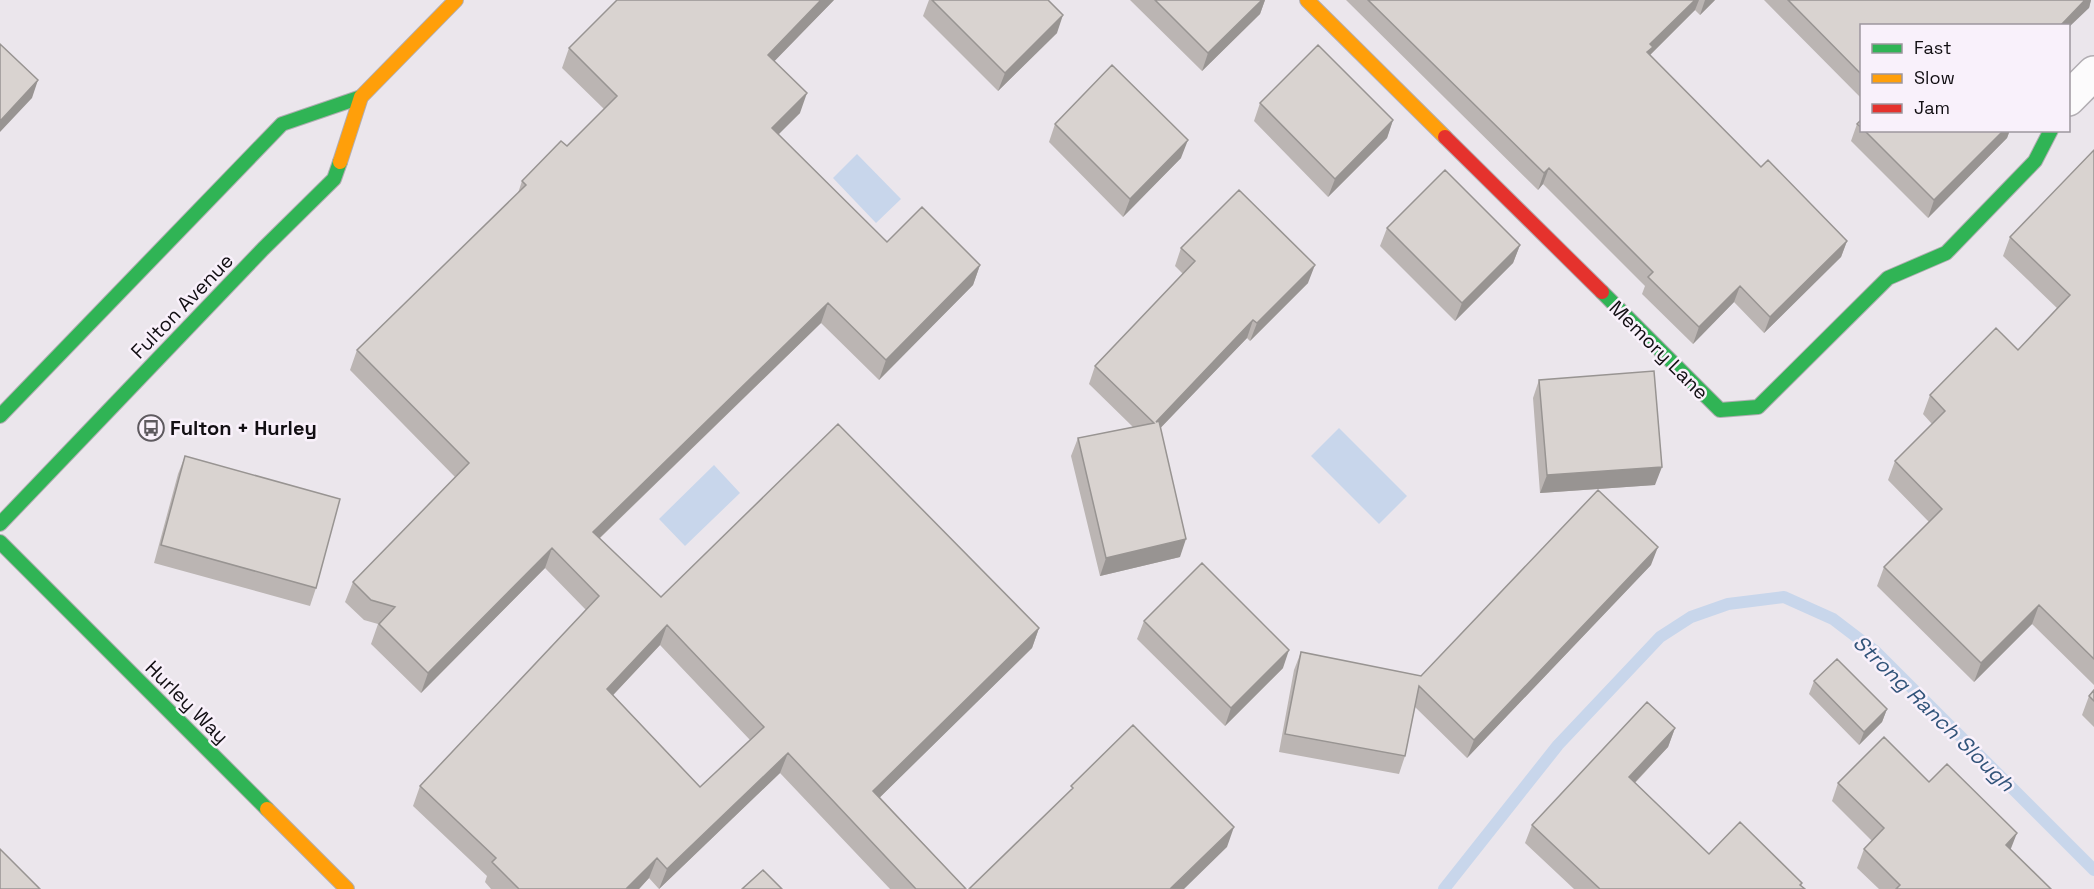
<svg xmlns="http://www.w3.org/2000/svg" width="2094" height="889" font-family="'Space Grotesk',sans-serif">
	<style>
		.water { fill: #c8d6eb }
		.lines { fill: none; stroke-linecap: round; stroke-linejoin: round }
		.stream { stroke: #c8d6eb; stroke-width: 12 }
		.street-casing { stroke: #b1adb2; stroke-width: 36 }
		.fast-casing { stroke: #b1adb2; stroke-width: 16 }
		.slow-casing { stroke: #b1adb2; stroke-width: 16 }
		.jam-casing { stroke: #b1adb2; stroke-width: 16 }
		.street { stroke: #fcfbfc; stroke-width: 33 }
		.fast { stroke: #30b455; stroke-width: 14 }
		.slow { stroke: #ff9f0a; stroke-width: 14 }
		.jam { stroke: #e5322d; stroke-width: 14 }
		.wall { fill: #bbb5b3; fill-rule: evenodd }
		.shaded-wall { fill: #989492 }
		.building { fill: #d9d3d0; stroke: #989492; stroke-width: 1.5; fill-rule: evenodd }
		.labels { text-anchor: middle; dominant-baseline: central; stroke-width: 5; stroke-linejoin: round; paint-order: stroke }
		.street-label { font-size: 20px; fill: #120f13; stroke: #f9f1fb }
		.poi-label { font-size: 20px; font-weight: bold; fill: #120f13; stroke: #f9f1fb; text-anchor: start }
		.water-label { font-size: 21px; font-style: italic; fill: #32547a; stroke: #f9f1fb }
	</style>
	<rect width="100%" height="100%" fill="#ebe6ec"/>
	<!-- water -->
	<path class="water" d="M 857,154 L 901,199 L 876,223 L 833,178 Z
		M 1339,428 L 1407,496 L 1379,524 L 1311,456 Z
		M 714,465 L 740,493 L 685,546 L 659,519 Z"/>
	<g class="lines">
		<!-- stream -->
		<path class="stream" d="M 1444,889 L 1558,745 L 1660,637 L 1691,617 L 1728,604 L 1784,597 L 1833,619 L 1875,651 L 2094,870"/>
		<!-- street casing -->
		<g class="street-casing">
			<path id="street" d="M 2068,99 L 2094,73"/>
		</g>
		<!-- fast casing -->
		<g class="fast-casing">
			<path id="fast" d="M 1602,292 L 1720,410 L 1758,407 L 1888,278 L 1946,253 L 2035,161 L 2051,130
				M 0,416 L 282,124 L 361,97
				M 0,524 L 263,249 L 334,179 L 340,162
				M 0,542 L 267,809"/>
		</g>
		<!-- slow casing -->
		<g class="slow-casing">
			<path id="slow" d="M 1307,0 L 1445,137
				M 340,162 L 361,97 L 456,0
				M 267,809 L 347,889"/>
		</g>
		<!-- jam casing -->
		<g class="jam-casing">
			<path id="jam" d="M 1445,137 L 1602,292"/>
		</g>
		<!-- street -->
		<use href="#street" class="street"/>
		<!-- fast -->
		<use href="#fast" class="fast"/>
		<!-- slow -->
		<use href="#slow" class="slow"/>
		<!-- jam -->
		<use href="#jam" class="jam"/>
	</g>
	<!-- wall -->
	<path class="wall" d="M 834,0 L 774,61 L 800,113 L 778,134 L 887,242 L 980,265 L 973,285 L 879,380 L 821,323 L 599,539 L 661,597 L 1039,628 L 1032,648 L 880,797 L 966,889 L 890,889 L 780,773 L 659,889 L 649,878 L 639,889 L 491,889 L 485,882 L 487,876 L 413,806 L 420,786 L 586,610 L 545,568 L 421,693 L 371,644 L 378,624 L 364,620 L 345,602 L 353,582 L 455,477 L 350,370 L 357,350 L 518,193 L 522,181 L 567,146 L 604,109 L 562,68 L 569,48 ZM 660,645 L 750,740 L 700,787 L 613,695 Z
		M 929,0 L 1048,0 L 1057,33 L 998,91 L 923,16 Z
		M 1130,0 L 1265,0 L 1260,14 L 1202,71 Z
		M 1346,0 L 1715,0 L 1700,15 L 1695,10 L 1650,55 L 1761,167 L 1847,241 L 1841,257 L 1764,333 L 1734,302 L 1693,344 L 1642,294 L 1645,286 L 1543,184 L 1538,190 Z
		M 1764,0 L 2091,0 L 2089,8 L 1862,26 L 1862,99 Z
		M 1260,103 L 1393,120 L 1387,138 L 1328,197 L 1254,121 Z
		M 1862,119 L 1862,130 L 2010,130 L 2007,138 L 1928,218 L 1851,141 L 1857,124 Z
		M 1055,124 L 1181,158 L 1123,217 L 1049,142 Z
		M 2094,150 L 2094,685 L 2032,624 L 1974,682 L 1877,586 L 1884,567 L 1929,522 L 1888,480 L 1895,461 L 1932,424 L 1923,414 L 1930,395 L 2018,350 L 2058,309 L 2003,256 L 2010,237 Z
		M 1387,228 L 1520,245 L 1513,263 L 1455,321 L 1380,246 Z
		M 1181,248 L 1308,283 L 1250,341 L 1247,338 L 1160,428 L 1180,557 L 1100,576 L 1071,456 L 1078,438 L 1133,427 L 1089,384 L 1095,366 L 1183,274 L 1175,266 Z
		M 1539,380 L 1655,485 L 1540,493 L 1533,398 Z
		M 185,456 L 316,588 L 310,606 L 154,563 L 178,474 Z
		M 1651,565 L 1467,758 L 1415,707 L 1405,756 L 1399,774 L 1279,752 L 1294,670 L 1301,652 L 1421,676 Z
		M 1144,621 L 1283,668 L 1225,726 L 1137,639 Z
		M 1814,681 L 1887,709 L 1882,722 L 1859,745 L 1809,694 Z
		M 2094,690 L 2094,727 L 2082,715 L 2089,696 Z
		M 1675,728 L 1668,747 L 1635,783 L 1709,854 L 1802,883 L 1801,886 L 1805,889 L 1574,889 L 1525,843 L 1532,825 Z
		M 1929,782 L 2011,850 L 2051,889 L 1879,889 L 1857,868 L 1864,849 L 1872,841 L 1832,801 L 1838,783 Z"/>
	<!-- shaded-wall -->
	<path class="shaded-wall" d="M 821,0 L 834,0 L 761,75 L 768,55 Z
		M 1262,0 L 1265,0 L 1260,14 L 1202,71 L 1208,53 Z
		M 1695,0 L 1699,0 L 1695,10 L 1650,55 L 1641,69 L 1650,44 Z
		M 1705,0 L 1715,0 L 1700,15 Z
		M 2085,0 L 2091,0 L 2089,8 L 2068,28 L 2068,26 L 2060,26 Z
		M 1063,15 L 1057,33 L 998,91 L 1005,73 Z
		M 38,80 L 32,98 L 0,132 L 0,121 Z
		M 807,93 L 800,113 L 765,148 L 772,128 Z
		M 1393,120 L 1387,138 L 1328,197 L 1335,179 Z
		M 2004,130 L 2010,130 L 2007,138 L 1928,218 L 1934,200 Z
		M 1188,140 L 1181,158 L 1123,217 L 1130,199 Z
		M 1549,168 L 1543,184 L 1538,190 L 1544,173 Z
		M 1847,241 L 1841,257 L 1764,333 L 1770,317 Z
		M 1520,245 L 1513,263 L 1455,321 L 1462,303 Z
		M 980,265 L 973,285 L 879,380 L 886,360 Z
		M 1315,265 L 1308,283 L 1250,341 L 1257,323 Z
		M 1740,286 L 1734,302 L 1693,344 L 1699,327 Z
		M 828,303 L 821,323 L 585,552 L 593,532 Z
		M 1253,320 L 1247,338 L 1149,440 L 1156,422 Z
		M 1662,467 L 1655,485 L 1540,493 L 1547,475 Z
		M 1186,539 L 1180,557 L 1100,576 L 1106,558 Z
		M 1658,547 L 1651,565 L 1467,758 L 1474,740 Z
		M 552,548 L 545,568 L 421,693 L 428,673 Z
		M 2039,605 L 2032,624 L 1974,682 L 1981,663 Z
		M 667,625 L 660,645 L 600,709 L 607,689 Z
		M 1039,628 L 1032,648 L 866,811 L 873,791 Z
		M 1289,650 L 1283,668 L 1225,726 L 1231,708 Z
		M 1887,709 L 1882,722 L 1859,745 L 1864,732 Z
		M 1675,728 L 1668,747 L 1622,796 L 1629,777 Z
		M 788,753 L 780,773 L 659,889 L 667,869 Z
		M 1234,827 L 1227,847 L 1184,889 L 1170,889 Z
		M 2017,833 L 2010,851 L 2006,845 Z
		M 657,858 L 649,878 L 639,889 L 626,889 Z"/>
	<!-- building -->
	<path class="building" d="M 617,0 L 821,0 L 768,55 L 807,93 L 772,128 L 887,242 L 922,207 L 980,265 L 886,360 L 828,303 L 593,532 L 661,597 L 838,424 L 1039,628 L 873,791 L 966,889 L 916,889 L 788,753 L 667,869 L 657,858 L 626,889 L 519,889 L 492,862 L 496,858 L 420,786 L 599,596 L 552,548 L 428,673 L 379,624 L 395,607 L 371,600 L 353,582 L 469,463 L 357,350 L 526,185 L 522,181 L 561,141 L 567,146 L 617,96 L 569,48 ZM 667,625 L 764,727 L 700,787 L 607,689 Z
		M 932,0 L 1048,0 L 1063,15 L 1005,73 Z
		M 1155,0 L 1262,0 L 1208,53 Z
		M 1368,0 L 1695,0 L 1650,44 L 1653,47 L 1647,52 L 1761,167 L 1768,160 L 1847,241 L 1770,317 L 1740,286 L 1699,327 L 1648,277 L 1653,272 L 1549,168 L 1544,173 Z
		M 1788,0 L 2085,0 L 2060,26 L 1862,26 L 1862,75 Z
		M 0,44 L 38,80 L 0,121 Z
		M 1318,45 L 1393,120 L 1335,179 L 1260,103 Z
		M 1112,65 L 1188,140 L 1130,199 L 1055,124 Z
		M 1862,119 L 1862,128 L 1857,124 Z
		M 1864,130 L 2004,130 L 1934,200 Z
		M 2094,150 L 2094,659 L 2039,605 L 1981,663 L 1884,567 L 1942,509 L 1895,461 L 1945,411 L 1930,395 L 1996,328 L 2018,350 L 2070,295 L 2010,237 Z
		M 1445,170 L 1520,245 L 1462,303 L 1387,228 Z
		M 1239,190 L 1315,265 L 1257,323 L 1253,320 L 1156,422 L 1159,421 L 1186,539 L 1106,558 L 1078,438 L 1154,423 L 1095,366 L 1195,261 L 1181,248 Z
		M 1654,371 L 1662,467 L 1547,475 L 1539,380 Z
		M 185,456 L 340,499 L 316,588 L 161,545 Z
		M 1598,490 L 1658,547 L 1474,740 L 1419,686 L 1405,756 L 1285,734 L 1301,652 L 1421,676 Z
		M 1202,563 L 1289,650 L 1231,708 L 1144,621 Z
		M 1837,659 L 1887,709 L 1864,732 L 1814,681 Z
		M 2094,690 L 2094,701 L 2089,696 Z
		M 1647,702 L 1675,728 L 1629,777 L 1709,854 L 1740,822 L 1802,883 L 1800,885 L 1805,889 L 1600,889 L 1532,825 Z
		M 1133,725 L 1234,827 L 1170,889 L 969,889 L 1073,788 L 1071,786 Z
		M 1884,737 L 1929,782 L 1947,764 L 2017,833 L 2006,845 L 2051,889 L 1896,889 L 1900,885 L 1864,849 L 1884,828 L 1838,783 Z
		M 0,849 L 40,889 L 0,889 Z
		M 763,870 L 782,889 L 742,889 Z"/>
	<!-- icons -->
	<defs>
		<g id="bus-ring" transform="scale(1.35)"><circle r="9.5" fill="#f9f1fb" stroke="#5e5a5f" stroke-width="1.5"/><path d="M-5-6H5V4H4V6H2V4H-2V6H-4V4H-5ZM-3.5-4V0h7V-4ZM-3.5 1.2v1.5H-2V1.2ZM2 1.2v1.5H3.5V1.2Z" fill="#5e5a5f"/></g>
	</defs>
	<g fill-rule="evenodd">
		<use href="#bus-ring" x="151" y="428"/>
	</g>
	<g class="labels">
		<!-- street labels -->
		<g class="street-label">
			<text transform="translate(182 306) rotate(-46)">Fulton Avenue</text>
			<text transform="translate(1659 350) rotate(45)">Memory Lane</text>
			<text transform="translate(187 702) rotate(45)">Hurley Way</text>
		</g>
		<!-- poi labels -->
		<g class="poi-label">
			<text x="170" y="428">Fulton + Hurley</text>
		</g>
		<!-- water labels -->
		<g class="water-label">
			<text transform="translate(1934 713) rotate(44)">Strong Ranch Slough</text>
		</g>
	</g>
	<!-- legend -->
	<rect x="1860" y="24" width="210" height="108" fill="#f9f1fb" stroke="#9d979e" stroke-width="1.5"/>
	<rect x="1872" y="44" width="30" height="9" fill="#30b455" stroke="#9d979e" stroke-width="1.5"/>
	<text x="1914" y="54" font-size="18" fill="#120f13">Fast</text>
	<rect x="1872" y="74" width="30" height="9" fill="#ff9f0a" stroke="#9d979e" stroke-width="1.5"/>
	<text x="1914" y="84" font-size="18" fill="#120f13">Slow</text>
	<rect x="1872" y="104" width="30" height="9" fill="#e5322d" stroke="#9d979e" stroke-width="1.5"/>
	<text x="1914" y="114" font-size="18" fill="#120f13">Jam</text>
</svg>
